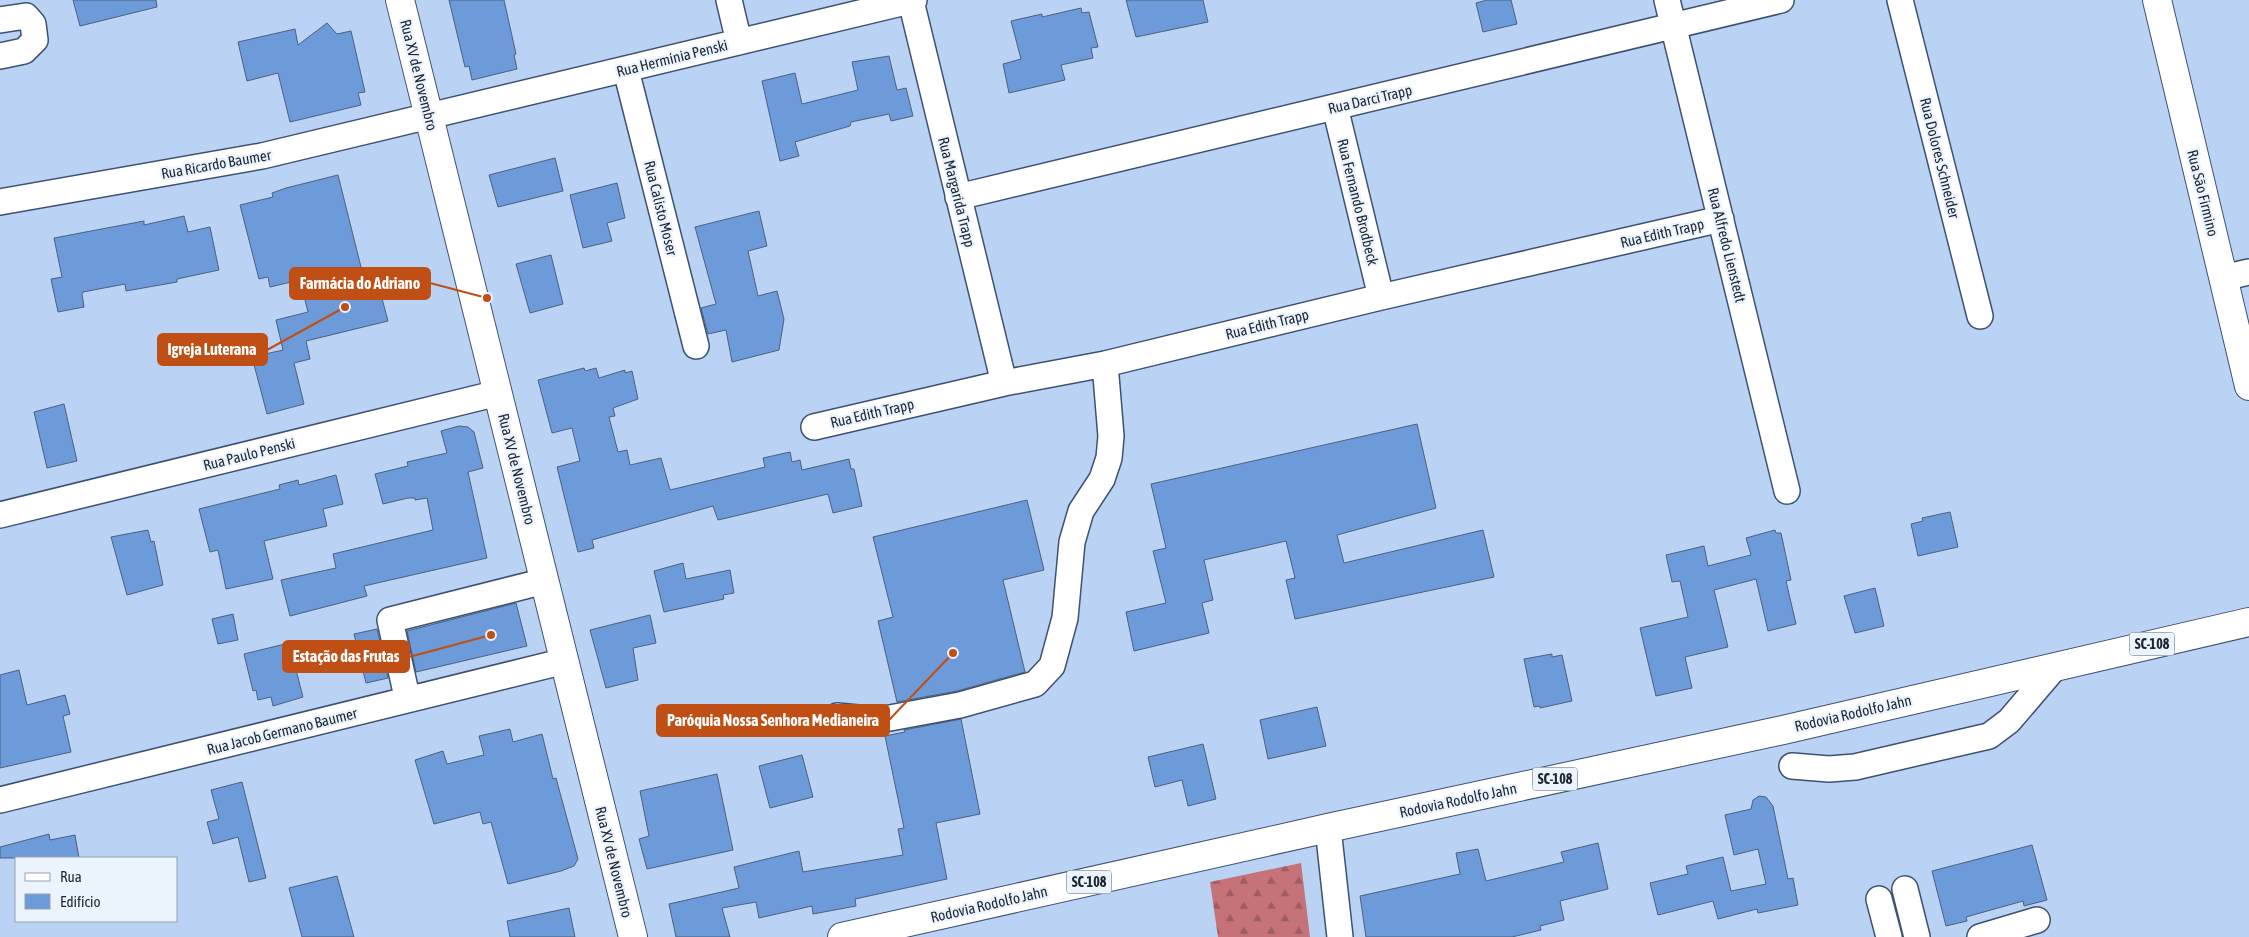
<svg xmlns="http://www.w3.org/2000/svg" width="2249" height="937" font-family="'Asap Condensed',sans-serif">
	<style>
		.forest { fill: url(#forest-firs) }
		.building { fill: #6d9ad8; stroke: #4b617f }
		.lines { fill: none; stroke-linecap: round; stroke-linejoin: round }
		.minor-casing { stroke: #3d526f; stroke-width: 28 }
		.major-casing { stroke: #3d526f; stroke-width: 30 }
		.minor { stroke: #fff; stroke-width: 25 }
		.major { stroke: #fff; stroke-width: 28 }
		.labels { text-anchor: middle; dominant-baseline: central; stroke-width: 4.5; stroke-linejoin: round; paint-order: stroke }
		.shield { fill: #ebf3fd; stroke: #5b6470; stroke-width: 1 }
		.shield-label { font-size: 14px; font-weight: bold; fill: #1d2633 }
		.street-label { font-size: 15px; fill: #1d2633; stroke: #ebf3fd }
		.leader { fill: none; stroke: #bf4f14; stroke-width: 2 }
		.callout-dot { fill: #bf4f14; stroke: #ebf3fd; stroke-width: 2 }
		.callout { fill: #bf4f14; stroke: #bf4f14; stroke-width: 2 }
		.callout-label { font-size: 16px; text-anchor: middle; font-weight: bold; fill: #fff }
	</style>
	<defs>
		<pattern id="forest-firs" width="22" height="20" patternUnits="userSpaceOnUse" patternTransform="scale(1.25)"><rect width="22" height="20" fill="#c57278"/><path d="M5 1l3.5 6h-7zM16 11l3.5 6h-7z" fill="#9f5d63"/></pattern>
	</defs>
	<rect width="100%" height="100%" fill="#bad3f5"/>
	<!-- forest -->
	<path class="forest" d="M 1301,863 L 1310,937 L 1218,937 L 1210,882 Z"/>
	<!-- building -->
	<path class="building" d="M 73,0 L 156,0 L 157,7 L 80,26 Z
		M 449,0 L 504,0 L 516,54 L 514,55 L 517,69 L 472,80 L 469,66 L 465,67 Z
		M 1126,0 L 1203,0 L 1208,22 L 1136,37 Z
		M 1487,0 L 1511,0 L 1517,24 L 1483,32 L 1476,3 Z
		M 1081,8 L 1082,13 L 1089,12 L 1098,47 L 1091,48 L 1093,58 L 1061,65 L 1065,80 L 1009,93 L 1003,64 L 1021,59 L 1011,21 L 1042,14 L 1042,17 Z
		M 327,23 L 337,34 L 351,31 L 365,92 L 358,93 L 361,105 L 290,122 L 278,73 L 247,81 L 238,42 L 295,29 L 298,45 Z
		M 889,56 L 897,90 L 906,88 L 913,116 L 891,121 L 889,114 L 851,122 L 850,126 L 795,142 L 799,156 L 780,161 L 762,81 L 795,73 L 802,104 L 858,90 L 852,62 Z
		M 555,158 L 563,191 L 498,207 L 489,175 Z
		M 338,175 L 364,279 L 376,276 L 388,321 L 306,341 L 310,359 L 294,363 L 304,404 L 267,414 L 252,357 L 283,350 L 276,320 L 308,312 L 300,280 L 270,287 L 268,277 L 259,279 L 240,205 L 273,197 L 272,193 L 286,188 Z
		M 617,183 L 625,218 L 607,223 L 612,241 L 583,248 L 570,195 Z
		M 759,211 L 767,246 L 748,251 L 758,296 L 777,291 L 784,319 L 779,350 L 732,362 L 726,330 L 708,334 L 701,308 L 716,304 L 695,227 Z
		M 184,216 L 188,232 L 210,227 L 219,270 L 177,279 L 177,282 L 126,291 L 125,284 L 83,292 L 82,294 L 84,307 L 58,312 L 51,279 L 62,277 L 54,238 L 144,221 L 144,225 Z
		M 551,255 L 563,304 L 530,313 L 516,264 Z
		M 584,368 L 585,371 L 596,368 L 599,378 L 625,370 L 625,373 L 632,371 L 638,399 L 613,408 L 615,416 L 609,417 L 618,452 L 627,450 L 630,465 L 661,458 L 670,490 L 765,467 L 763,458 L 790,452 L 792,462 L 800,460 L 802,470 L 849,459 L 851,469 L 854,469 L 862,506 L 833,513 L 828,494 L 718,520 L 713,506 L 592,540 L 594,548 L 578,552 L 557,467 L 580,461 L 572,428 L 552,433 L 538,380 Z
		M 64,404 L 77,461 L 47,468 L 34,412 Z
		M 1417,424 L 1436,508 L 1337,535 L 1344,563 L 1483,530 L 1494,577 L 1295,619 L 1286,580 L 1295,578 L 1286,541 L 1204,560 L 1213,600 L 1202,603 L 1209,633 L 1134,651 L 1126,612 L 1166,603 L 1153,551 L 1166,548 L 1151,484 Z
		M 459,426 L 468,427 L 474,432 L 483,468 L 468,472 L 487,558 L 364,586 L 367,596 L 290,616 L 281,580 L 336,568 L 333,554 L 433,530 L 427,498 L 415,500 L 415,498 L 408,498 L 383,504 L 375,474 L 408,466 L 407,462 L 447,453 L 441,431 Z
		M 336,475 L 343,504 L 323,509 L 327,526 L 264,541 L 273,579 L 226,589 L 218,550 L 210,552 L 199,509 L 280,489 L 279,485 L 298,480 L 299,485 Z
		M 1027,500 L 1044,570 L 1003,580 L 1025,672 L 957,691 L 897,702 L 878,621 L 893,617 L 873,537 Z
		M 1950,512 L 1958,547 L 1918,556 L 1911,524 L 1923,521 L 1922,518 Z
		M 148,530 L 151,542 L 154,541 L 163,585 L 127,595 L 111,537 Z
		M 1775,530 L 1776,533 L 1781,533 L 1791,580 L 1786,581 L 1796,624 L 1768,631 L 1756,579 L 1714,590 L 1728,647 L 1685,657 L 1692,688 L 1656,696 L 1640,628 L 1688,617 L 1680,581 L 1672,582 L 1666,555 L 1704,546 L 1708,566 L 1751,555 L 1746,538 Z
		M 683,563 L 686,579 L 730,570 L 734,593 L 723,595 L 724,599 L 664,612 L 654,571 Z
		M 1875,588 L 1884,626 L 1855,633 L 1844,596 Z
		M 516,603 L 527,646 L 416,672 L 407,631 Z
		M 233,614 L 238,640 L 218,644 L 212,619 Z
		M 650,615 L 656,643 L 633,648 L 638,680 L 606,688 L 590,630 Z
		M 377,629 L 388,678 L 366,683 L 354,634 Z
		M 289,643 L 303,697 L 273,706 L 271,697 L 258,700 L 256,690 L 253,691 L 244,654 Z
		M 1552,654 L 1552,657 L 1562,655 L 1572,701 L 1540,708 L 1540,706 L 1534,707 L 1524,659 Z
		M 19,670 L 27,705 L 65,695 L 70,714 L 63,716 L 71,752 L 0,768 L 0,675 Z
		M 1317,707 L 1326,746 L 1268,759 L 1260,720 Z
		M 961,719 L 980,814 L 936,823 L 947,879 L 855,899 L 856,906 L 813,914 L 812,906 L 759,918 L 756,902 L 722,908 L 730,937 L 676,937 L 669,904 L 739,888 L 734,867 L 799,851 L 803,872 L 903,855 L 898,829 L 904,828 L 885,736 L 905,732 L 904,730 Z
		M 510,729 L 513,742 L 542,734 L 553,779 L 556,778 L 578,859 L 574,866 L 561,871 L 508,884 L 491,822 L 483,824 L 480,812 L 434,824 L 415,760 L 443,751 L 447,764 L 484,755 L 479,736 Z
		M 1203,744 L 1216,799 L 1188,806 L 1182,780 L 1155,787 L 1148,757 Z
		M 802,755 L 813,797 L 770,808 L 759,766 Z
		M 717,774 L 733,850 L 647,869 L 639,839 L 649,836 L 640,791 Z
		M 242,782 L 266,878 L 249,882 L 238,837 L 213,844 L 207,822 L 219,819 L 211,790 Z
		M 1759,796 L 1766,797 L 1773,806 L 1788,879 L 1793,878 L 1798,905 L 1758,913 L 1757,909 L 1718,919 L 1713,901 L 1658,915 L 1650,883 L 1688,874 L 1686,866 L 1723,857 L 1731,891 L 1766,884 L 1758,849 L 1734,855 L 1725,815 L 1751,809 L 1753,800 Z
		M 49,834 L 50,840 L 75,835 L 79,858 L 0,858 L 0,847 Z
		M 1598,843 L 1608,889 L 1560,901 L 1564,920 L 1540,926 L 1541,930 L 1512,937 L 1366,937 L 1360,896 L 1460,874 L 1456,853 L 1478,849 L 1486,881 L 1564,862 L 1561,852 Z
		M 2032,845 L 2047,900 L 2024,906 L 2023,901 L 1966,917 L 1967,921 L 1946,926 L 1932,871 Z
		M 337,876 L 354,937 L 302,937 L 289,888 Z
		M 569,908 L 575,937 L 510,937 L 507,921 Z"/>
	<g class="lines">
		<!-- minor casing -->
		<g class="minor-casing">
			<path id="minor" d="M 729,0 L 739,42
				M 1667,0 L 1787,491
				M 1900,0 L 1980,316
				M 911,1 L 1004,383
				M 0,20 L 26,16 L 33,24 L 35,40 L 24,51 L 0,56
				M 626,70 L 696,346
				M 1335,107 L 1381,297
				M 958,197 L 1781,0
				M 0,202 L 262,156 L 914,0
				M 2223,278 L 2249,272
				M 814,427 L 1004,383 L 1105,364 L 1381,297 L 1721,219
				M 0,515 L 498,393
				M 411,699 L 405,688 L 390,620 L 545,581
				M 837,716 L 879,720 L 960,705 L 1035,684 L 1052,666 L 1065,618 L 1072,542 L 1081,511 L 1102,479 L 1109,458 L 1111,436 L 1105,364
				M 1792,766 L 1829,769 L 1855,767 L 1989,736 L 2009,721 L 2056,666
				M 0,800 L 565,661
				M 1328,828 L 1340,937
				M 1905,889 L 1917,937
				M 1879,899 L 1889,937
				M 1980,937 L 2037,920"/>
		</g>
		<!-- major casing -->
		<g class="major-casing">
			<path id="major" d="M 400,0 L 633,937
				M 2157,0 L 2249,386
				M 842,937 L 1328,828 L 1783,730 L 2249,622"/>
		</g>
		<!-- minor -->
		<use href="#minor" class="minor"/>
		<!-- major -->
		<use href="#major" class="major"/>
	</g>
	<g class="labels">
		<!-- shield labels -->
		<g class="shield">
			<rect x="2129.5" y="632.5" width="45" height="23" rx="4"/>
			<rect x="1532.5" y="767.5" width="45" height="23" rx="4"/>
			<rect x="1066.5" y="870.5" width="45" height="23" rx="4"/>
		</g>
		<g class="shield-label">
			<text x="2152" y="644">SC-108</text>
			<text x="1555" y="779">SC-108</text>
			<text x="1089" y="882">SC-108</text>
		</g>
		<!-- street labels -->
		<g class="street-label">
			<text transform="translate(672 58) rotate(-14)">Rua Hermínia Penski</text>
			<text transform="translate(419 75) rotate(76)">Rua XV de Novembro</text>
			<text transform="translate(1370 99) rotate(-13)">Rua Darci Trapp</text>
			<text transform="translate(1940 158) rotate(76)">Rua Dolores Schneider</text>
			<text transform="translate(216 164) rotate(-10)">Rua Ricardo Baumer</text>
			<text transform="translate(957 192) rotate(76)">Rua Margarida Trapp</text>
			<text transform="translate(2203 193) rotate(76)">Rua São Firmino</text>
			<text transform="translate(1358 202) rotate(76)">Rua Fernando Brodbeck</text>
			<text transform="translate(661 208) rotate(76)">Rua Calisto Moser</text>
			<text transform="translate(1662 233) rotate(-13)">Rua Edith Trapp</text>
			<text transform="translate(1727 245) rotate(76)">Rua Alfredo Lienstedt</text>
			<text transform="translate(1267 324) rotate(-14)">Rua Edith Trapp</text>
			<text transform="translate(872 413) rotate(-13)">Rua Edith Trapp</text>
			<text transform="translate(249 454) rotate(-14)">Rua Paulo Penski</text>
			<text transform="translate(517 469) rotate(76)">Rua XV de Novembro</text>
			<text transform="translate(1853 713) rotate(-13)">Rodovia Rodolfo Jahn</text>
			<text transform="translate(282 731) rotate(-14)">Rua Jacob Germano Baumer</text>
			<text transform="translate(1458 800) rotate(-12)">Rodovia Rodolfo Jahn</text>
			<text transform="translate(614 862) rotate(76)">Rua XV de Novembro</text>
			<text transform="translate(989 904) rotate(-13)">Rodovia Rodolfo Jahn</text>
		</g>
	</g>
	<!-- callouts -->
	<path class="leader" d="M487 298L430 283M345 307L267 350M491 635L409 657M953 653L889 720"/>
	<g class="callout-dot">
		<circle cx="487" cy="298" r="5"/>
		<circle cx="345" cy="307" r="5"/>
		<circle cx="491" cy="635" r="5"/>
		<circle cx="953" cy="653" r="5"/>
	</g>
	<g class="callout">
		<rect x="290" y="268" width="140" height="31" rx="5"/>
		<rect x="158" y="334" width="109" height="31" rx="5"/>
		<rect x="283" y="641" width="126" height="31" rx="5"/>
		<rect x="657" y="705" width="232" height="31" rx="5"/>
	</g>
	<g class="callout-label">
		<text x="360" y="289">Farmácia do Adriano</text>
		<text x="212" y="355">Igreja Luterana</text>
		<text x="346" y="662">Estação das Frutas</text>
		<text x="773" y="726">Paróquia Nossa Senhora Medianeira</text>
	</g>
	<!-- legend -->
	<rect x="15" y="857" width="162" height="65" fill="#ebf3fd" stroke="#99a1ac"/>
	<rect x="25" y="873" width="25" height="8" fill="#ffffff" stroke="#99a1ac"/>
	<text x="60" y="882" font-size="15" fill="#1d2633">Rua</text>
	<rect x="25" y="894" width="25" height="15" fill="#6d9ad8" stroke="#99a1ac"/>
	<text x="60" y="907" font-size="15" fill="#1d2633">Edifício</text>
</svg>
